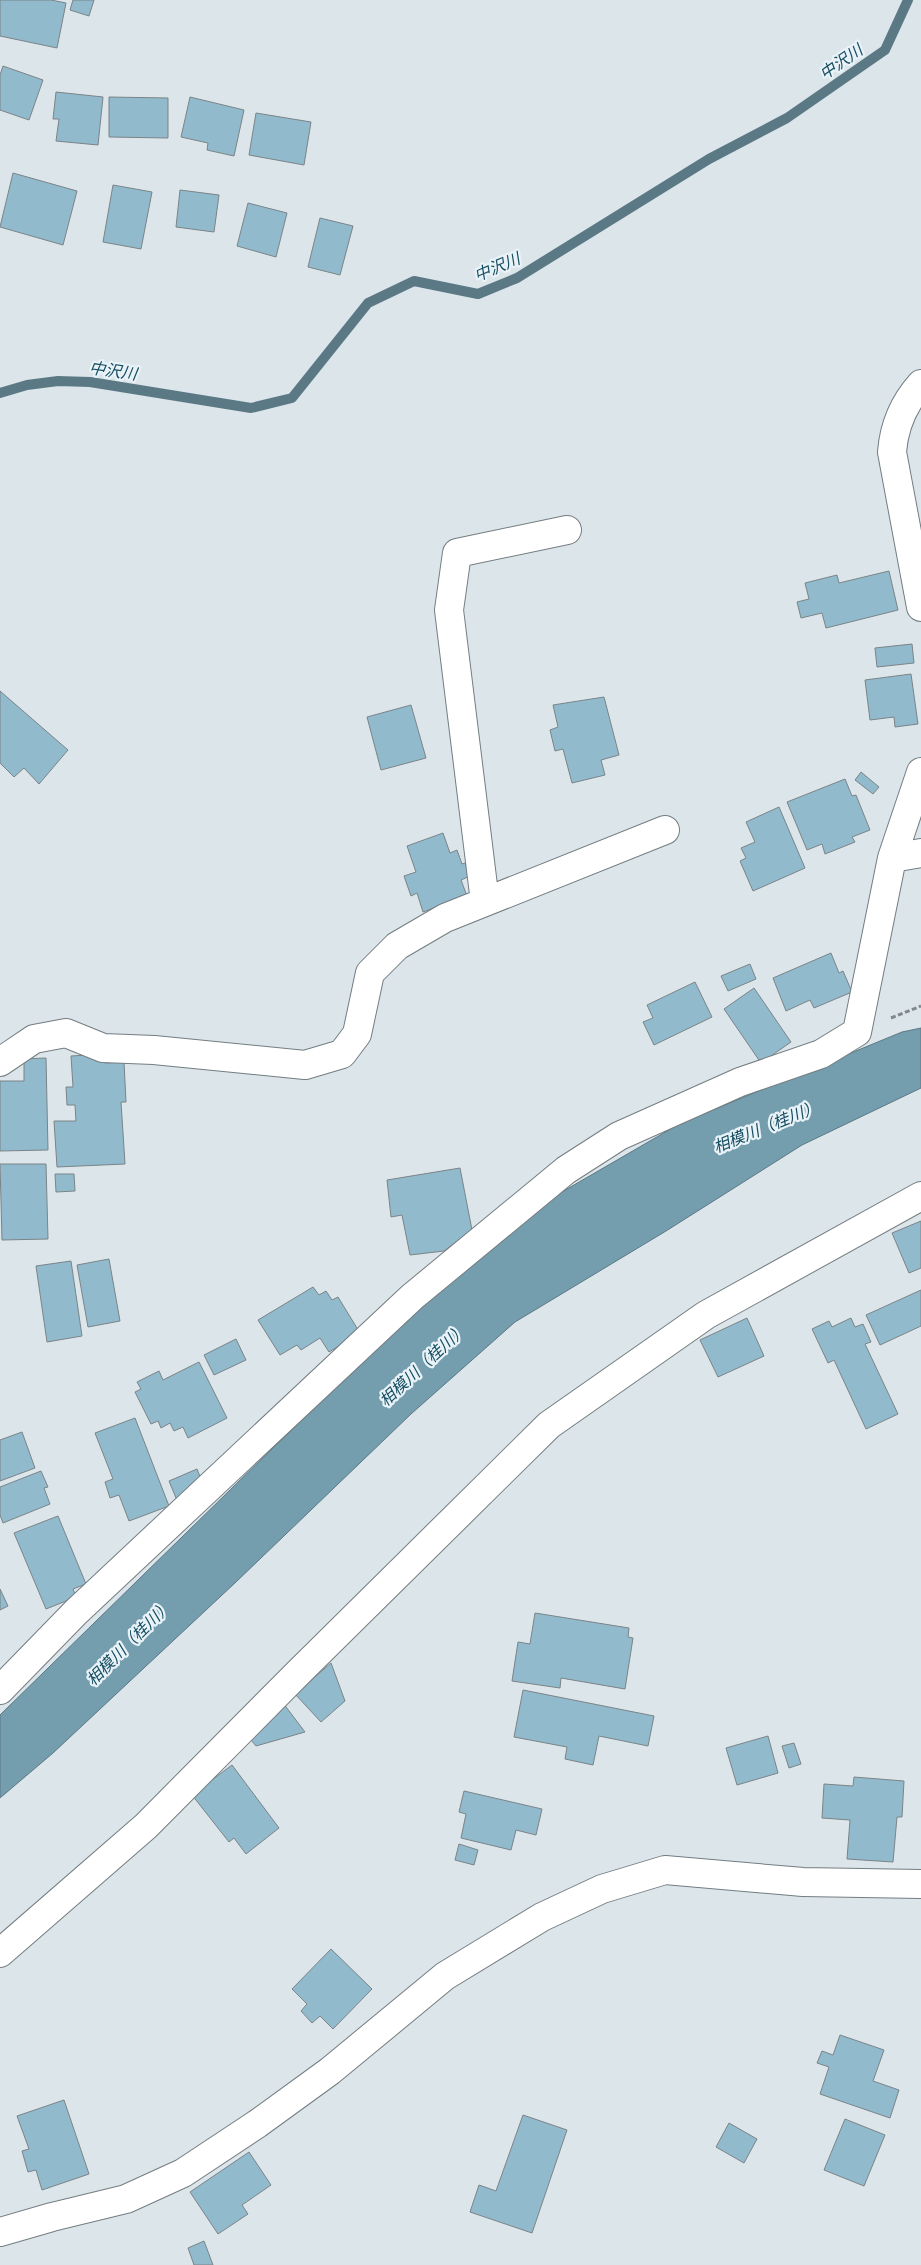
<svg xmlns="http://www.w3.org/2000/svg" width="921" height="2265" font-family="'Fira Sans','Noto Sans JP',sans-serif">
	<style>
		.water { fill: #749dae; stroke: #5b7985 }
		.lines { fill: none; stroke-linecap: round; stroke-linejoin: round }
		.stream { stroke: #5b7985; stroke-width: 10 }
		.building { fill: #91bacc; stroke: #7b8488 }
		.street-casing { stroke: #747d81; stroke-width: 30 }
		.path { stroke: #81878b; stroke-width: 3; stroke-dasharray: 5 2.5; stroke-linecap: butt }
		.street { stroke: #fff; stroke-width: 28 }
		.labels { text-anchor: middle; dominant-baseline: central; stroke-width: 4.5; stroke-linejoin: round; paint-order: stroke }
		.water-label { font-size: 16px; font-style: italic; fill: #154d61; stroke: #e8f2f7 }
	</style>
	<rect width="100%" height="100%" fill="#dbe5ea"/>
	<!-- water -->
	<path class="water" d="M 921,1028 L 921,1088 L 802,1145 L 666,1231 L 515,1322 L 411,1414 L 236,1582 L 53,1753 L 0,1798 L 0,1715 L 274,1447 L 441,1286 L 555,1196 L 681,1123 L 902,1032 Z"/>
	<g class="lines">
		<!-- stream -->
		<path class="stream" d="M 0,393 L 27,385 L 58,381 L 90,382 L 251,408 L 292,398 L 368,303 L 414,281 L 478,294 L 517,278 L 709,159 L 787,118 L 885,50 L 908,0"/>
	</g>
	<!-- building -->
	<path class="building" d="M 0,0 L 51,0 L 66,3 L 57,48 L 0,36 Z
		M 73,0 L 94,0 L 89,16 L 70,10 Z
		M 3,66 L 43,80 L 29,120 L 0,110 L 0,75 Z
		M 56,92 L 103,97 L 98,145 L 56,141 L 59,119 L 53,119 Z
		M 109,97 L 168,98 L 168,138 L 109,137 Z
		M 190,97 L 244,110 L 234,156 L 207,150 L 208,143 L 181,137 Z
		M 256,113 L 311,122 L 304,165 L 249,155 Z
		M 13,173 L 77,191 L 63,245 L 0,227 Z
		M 113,185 L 152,192 L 141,249 L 103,242 Z
		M 180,190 L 219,195 L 214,232 L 176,227 Z
		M 248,203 L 287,213 L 276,257 L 237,246 Z
		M 320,218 L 353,226 L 340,275 L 308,267 Z
		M 889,571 L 898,610 L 826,628 L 822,613 L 801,618 L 797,602 L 809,599 L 805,583 L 837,575 L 839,583 Z
		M 912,644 L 914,663 L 877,667 L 875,648 Z
		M 911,674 L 918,724 L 895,727 L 894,717 L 870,720 L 865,680 Z
		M 0,691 L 68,750 L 39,784 L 24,768 L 14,777 L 0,763 Z
		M 604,697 L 619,755 L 601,760 L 605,775 L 572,783 L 563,749 L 555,751 L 550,730 L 558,727 L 553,705 Z
		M 411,705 L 426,758 L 381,770 L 367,717 Z
		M 861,772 L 879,787 L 873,794 L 855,780 Z
		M 845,779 L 852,796 L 856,795 L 870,830 L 852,837 L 855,842 L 825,854 L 822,844 L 807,850 L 787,802 Z
		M 779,807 L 805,868 L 753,891 L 740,861 L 746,858 L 741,848 L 755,842 L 746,822 Z
		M 443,833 L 450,853 L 457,850 L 462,864 L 465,863 L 470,876 L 461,880 L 467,896 L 423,912 L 417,893 L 411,896 L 404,876 L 416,872 L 407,846 Z
		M 831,953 L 839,973 L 843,971 L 852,992 L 814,1008 L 810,1000 L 786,1011 L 773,978 Z
		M 750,964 L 756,979 L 728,991 L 721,976 Z
		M 695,982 L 712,1017 L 654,1045 L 643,1022 L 653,1018 L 647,1005 Z
		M 754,988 L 791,1042 L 761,1063 L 724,1009 Z
		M 105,1054 L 105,1063 L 124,1062 L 126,1102 L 121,1102 L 125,1164 L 57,1167 L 54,1121 L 76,1121 L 75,1105 L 67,1105 L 66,1087 L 73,1087 L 71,1056 Z
		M 46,1058 L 48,1150 L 0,1151 L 0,1081 L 24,1081 L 24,1059 Z
		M 0,1164 L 46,1164 L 48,1239 L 2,1240 Z
		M 460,1168 L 472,1230 L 444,1251 L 410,1255 L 402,1215 L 391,1217 L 387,1180 Z
		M 55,1174 L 74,1174 L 75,1191 L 56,1192 Z
		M 921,1221 L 921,1268 L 909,1273 L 892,1233 Z
		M 109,1259 L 120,1321 L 88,1327 L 77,1265 Z
		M 71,1261 L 82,1336 L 47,1342 L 36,1266 Z
		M 313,1287 L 319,1295 L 326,1291 L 332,1300 L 338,1297 L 360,1333 L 329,1352 L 320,1338 L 301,1350 L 297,1345 L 280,1355 L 258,1320 Z
		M 921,1290 L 921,1326 L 880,1345 L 866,1315 Z
		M 747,1318 L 764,1356 L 718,1377 L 700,1340 Z
		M 851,1318 L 855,1327 L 863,1324 L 871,1342 L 865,1344 L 898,1414 L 866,1429 L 834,1360 L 828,1363 L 812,1329 L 829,1321 L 832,1327 Z
		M 236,1339 L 246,1360 L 214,1375 L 204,1355 Z
		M 199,1362 L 227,1418 L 188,1438 L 183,1427 L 174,1431 L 170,1423 L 161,1428 L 158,1421 L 151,1424 L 135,1392 L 141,1389 L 137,1382 L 159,1371 L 163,1380 Z
		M 135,1418 L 169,1506 L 129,1521 L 119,1495 L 110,1498 L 105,1482 L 113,1479 L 95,1433 Z
		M 22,1432 L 35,1468 L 0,1481 L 0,1440 Z
		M 197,1469 L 209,1499 L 181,1510 L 169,1481 Z
		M 41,1471 L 48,1487 L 44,1488 L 50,1504 L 3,1523 L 0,1515 L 0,1487 Z
		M 58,1516 L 86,1584 L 73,1589 L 76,1597 L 46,1609 L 14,1533 Z
		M 0,1589 L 8,1606 L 0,1610 Z
		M 535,1613 L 629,1628 L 628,1637 L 633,1638 L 625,1689 L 561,1678 L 560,1688 L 512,1681 L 518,1642 L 530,1644 Z
		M 331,1663 L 345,1701 L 321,1722 L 295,1694 Z
		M 523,1690 L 654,1716 L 648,1746 L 599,1736 L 593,1765 L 565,1759 L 567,1747 L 514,1737 Z
		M 283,1703 L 305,1732 L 256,1746 L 246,1734 Z
		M 768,1736 L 778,1773 L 737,1785 L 726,1748 Z
		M 794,1743 L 801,1764 L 789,1768 L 782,1746 Z
		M 232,1765 L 279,1828 L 246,1854 L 234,1838 L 229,1842 L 192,1795 Z
		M 854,1777 L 904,1781 L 902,1817 L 897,1817 L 893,1862 L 847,1859 L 850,1820 L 822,1818 L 824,1784 L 853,1786 Z
		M 464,1791 L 542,1809 L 536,1835 L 516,1830 L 511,1850 L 461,1838 L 466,1814 L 459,1812 Z
		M 459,1844 L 478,1850 L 474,1865 L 455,1860 Z
		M 331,1949 L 372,1989 L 333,2029 L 320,2016 L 312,2023 L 301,2011 L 307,2004 L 292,1989 Z
		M 840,2035 L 884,2050 L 873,2081 L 899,2090 L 890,2118 L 820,2094 L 829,2067 L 817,2063 L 822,2051 L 833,2055 Z
		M 64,2100 L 89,2174 L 42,2190 L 36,2170 L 28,2172 L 22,2151 L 29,2149 L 17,2116 Z
		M 523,2115 L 567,2130 L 532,2233 L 470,2212 L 479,2185 L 496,2191 Z
		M 845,2119 L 885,2135 L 864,2186 L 824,2170 Z
		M 729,2123 L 757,2139 L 744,2163 L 716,2147 Z
		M 249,2152 L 271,2185 L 242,2205 L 248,2214 L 218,2234 L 190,2192 Z
		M 204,2241 L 213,2265 L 194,2265 L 188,2248 Z"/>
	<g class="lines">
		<!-- street casing -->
		<g class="street-casing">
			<path id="street" d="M 921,384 C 903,404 894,427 892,452 L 921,607
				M 892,858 L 921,772
				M 485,902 L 449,610 L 457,553 L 567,530
				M 0,1062 L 34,1039 L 66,1033 L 103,1048 L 154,1050 L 305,1065 L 342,1054 L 357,1034 L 370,973 L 397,946 L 445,918 L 665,830
				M 0,1690 L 76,1612 L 412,1297 L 566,1170 L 619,1136 L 740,1082 L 821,1054 L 857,1032 L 892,858 L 921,853
				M 0,1953 L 146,1826 L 298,1673 L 549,1425 L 706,1315 L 921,1196
				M 0,2232 L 52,2217 L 126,2199 L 183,2173 L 257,2124 L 330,2071 L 445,1976 L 542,1917 L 602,1889 L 665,1870 L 803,1882 L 921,1884"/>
		</g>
		<!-- path -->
		<path class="path" d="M 891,1018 L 921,1006"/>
		<!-- street -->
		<use href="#street" class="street"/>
	</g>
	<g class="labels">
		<!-- water labels -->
		<g class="water-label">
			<text transform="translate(841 62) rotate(-35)">中沢川</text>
			<text transform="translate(497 267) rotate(-23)">中沢川</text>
			<text transform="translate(113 371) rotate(8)">中沢川</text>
			<text transform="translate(766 1127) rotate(-22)">相模川（桂川）</text>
			<text transform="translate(423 1365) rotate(-43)">相模川（桂川）</text>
			<text transform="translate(129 1643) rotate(-45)">相模川（桂川）</text>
		</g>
	</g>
</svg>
